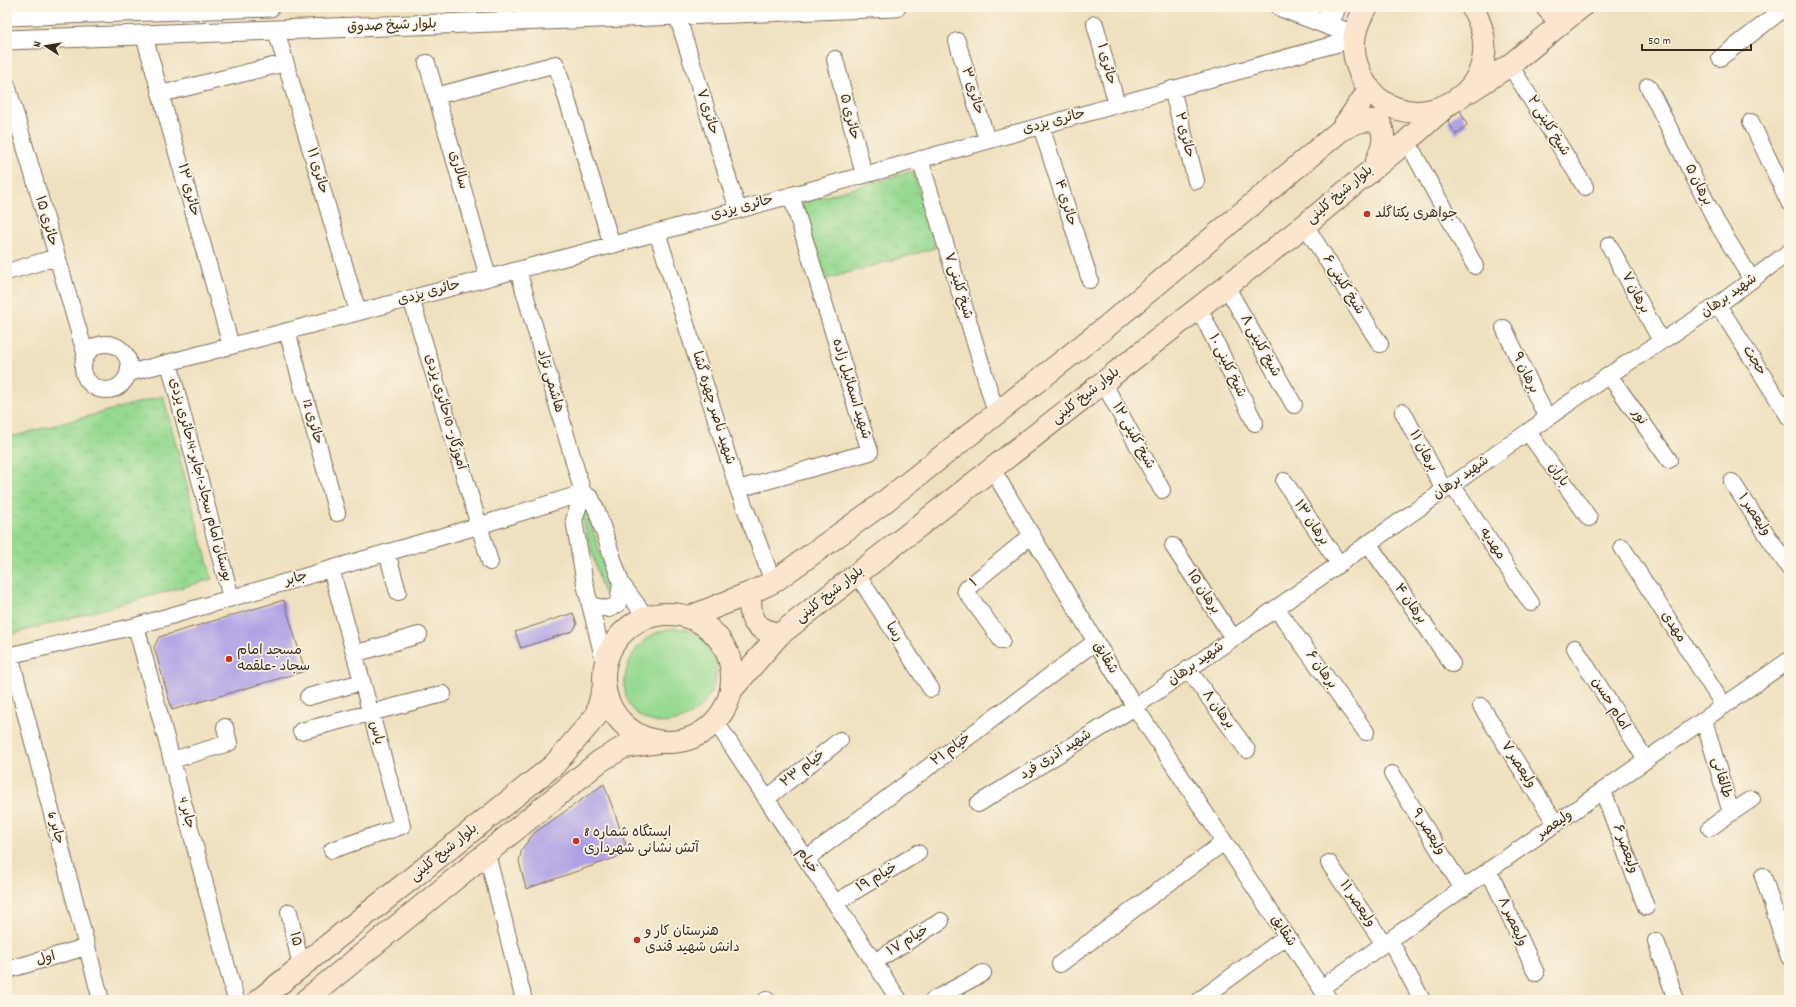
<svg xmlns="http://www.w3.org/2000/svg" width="1796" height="1007" font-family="Dekko,'Playpen Sans Arabic',sans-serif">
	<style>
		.grass { fill: #96d990; stroke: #688257 }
		.park { fill: url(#park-crowns); stroke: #688257 }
		.building { fill: #aea0e5 }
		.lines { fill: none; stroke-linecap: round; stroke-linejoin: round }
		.minor-casing { stroke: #7a6a56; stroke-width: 18 }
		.tertiary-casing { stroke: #7a6a56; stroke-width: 21 }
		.secondary-casing { stroke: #7a6a56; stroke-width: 24 }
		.minor { stroke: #fff; stroke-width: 16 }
		.tertiary { stroke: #fff; stroke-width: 19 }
		.secondary { stroke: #fbe5cf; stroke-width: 22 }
		.poi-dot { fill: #c8321e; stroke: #fcf5e5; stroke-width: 1.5 }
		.labels { text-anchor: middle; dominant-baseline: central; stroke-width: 3.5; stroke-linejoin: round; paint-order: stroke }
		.street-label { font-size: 14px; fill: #3b2a1e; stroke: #fcf5e5 }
		.poi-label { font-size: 14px; fill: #3b2a1e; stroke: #fcf5e5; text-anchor: start }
	</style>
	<defs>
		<pattern id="park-crowns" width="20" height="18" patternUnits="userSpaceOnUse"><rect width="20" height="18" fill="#96d990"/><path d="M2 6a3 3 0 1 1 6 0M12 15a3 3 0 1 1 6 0" fill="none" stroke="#82ba7c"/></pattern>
	</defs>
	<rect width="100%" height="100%" fill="#fcf5e5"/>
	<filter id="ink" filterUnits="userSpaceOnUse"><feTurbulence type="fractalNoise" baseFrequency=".025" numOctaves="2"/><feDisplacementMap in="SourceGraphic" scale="8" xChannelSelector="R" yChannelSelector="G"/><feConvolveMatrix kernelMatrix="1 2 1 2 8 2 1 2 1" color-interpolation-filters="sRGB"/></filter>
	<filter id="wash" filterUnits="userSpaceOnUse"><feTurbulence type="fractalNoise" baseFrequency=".012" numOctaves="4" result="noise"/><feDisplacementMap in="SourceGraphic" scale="16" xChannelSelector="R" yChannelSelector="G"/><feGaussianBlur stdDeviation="0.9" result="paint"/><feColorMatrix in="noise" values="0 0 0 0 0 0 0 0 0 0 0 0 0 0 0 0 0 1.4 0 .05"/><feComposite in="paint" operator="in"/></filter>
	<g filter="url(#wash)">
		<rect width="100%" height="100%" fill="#efe0bf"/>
		<!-- grass -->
		<path class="grass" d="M 579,506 L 586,506 L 612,593 L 609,597 L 603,592 Z
			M 673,628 C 735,629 726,708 676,721 C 664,724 654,723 643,718 C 614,702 623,658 645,640 C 653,633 663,630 673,628 Z"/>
		<!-- park -->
		<path class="park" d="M 913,171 L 935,248 L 823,280 L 802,203 Z
			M 163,396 L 212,579 L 13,634 L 7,611 L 7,438 Z"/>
		<g id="blocks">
			<!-- building -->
			<path class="building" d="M 1460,110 L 1467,125 L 1456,135 L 1448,121 Z
				M 284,600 L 305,671 L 172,710 L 154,647 L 159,637 Z
				M 573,613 L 577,624 L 573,631 L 521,648 L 515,632 Z
				M 604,784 L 629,853 L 526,889 L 519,861 L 522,849 L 534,833 Z"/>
		</g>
	</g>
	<g filter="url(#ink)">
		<use href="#blocks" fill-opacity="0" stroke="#7a6a56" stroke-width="1"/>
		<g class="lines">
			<!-- minor casing -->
			<g class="minor-casing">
				<path id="minor" d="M 677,15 L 738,210
					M 1095,24 L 1117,105
					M 276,30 L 358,312
					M 144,35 L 231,346
					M 957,41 L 987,140
					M 1720,58 L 1786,7
					M 835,59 L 864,175
					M 427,63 L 488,277
					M 1510,65 L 1585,187
					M 7,85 L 86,356
					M 1648,86 L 1717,223 L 1752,280
					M 1172,89 L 1196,181
					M 161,94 L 285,63
					M 436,96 L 556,64 L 612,245
					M 1751,122 L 1789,202
					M 1041,126 L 1090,280
					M 1407,141 L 1475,266
					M 920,159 L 996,413
					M 1305,225 L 1380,344
					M 657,232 L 738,489 L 773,582
					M 1609,245 L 1661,341
					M 518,270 L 583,493
					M 7,272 L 57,257
					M 1226,286 L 1294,405
					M 411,298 L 490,562
					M 1718,305 L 1789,417
					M 1199,308 L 1255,423
					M 1504,328 L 1547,418
					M 287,331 L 337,513
					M83 367a23 23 0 1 1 46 0a23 23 0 1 1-46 0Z
					M 169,363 L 231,598
					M 129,373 L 612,245 L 1354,39
					M 1609,375 L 1669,460
					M 1103,382 L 1162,490
					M 1403,412 L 1444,490
					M 1528,432 L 1589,518
					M 992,469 L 1135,707 L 1329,1000
					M 1284,481 L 1339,564
					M 1732,482 L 1789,568
					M 1452,485 L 1531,603
					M 738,489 L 870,452 L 791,195
					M 583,493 L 574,520 L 585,584 L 605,665
					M 583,493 L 591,498 L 597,511 L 621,583 L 646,617
					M 1368,543 L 1452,664
					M 1173,546 L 1233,638
					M 1622,547 L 1724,706
					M 387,553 L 398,592
					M 331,569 L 402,826 L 332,850
					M 857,574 L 931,689
					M 590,605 L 609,609 L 618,604 L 621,583
					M 1276,608 L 1366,732
					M 136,626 L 236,1000
					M 1002,641 L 965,590 L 1032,535
					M 1575,648 L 1646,760
					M 354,654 L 419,635
					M 10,655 L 101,1000
					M 7,656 L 136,626 L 478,526 L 583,493
					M 1188,669 L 1247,750
					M 308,697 L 362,682
					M 1481,706 L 1556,824
					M 1704,720 L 1731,813 L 1752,799
					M 716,722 L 899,1000
					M 301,731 L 443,694
					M 172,760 L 229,743 L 225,727
					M 1392,774 L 1463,889
					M 1603,791 L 1646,907
					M 766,799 L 840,740
					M 978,804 L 1135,707 L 1609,375 L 1718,305 L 1789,252
					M 1710,828 L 1731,813
					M 487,854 L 524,1000
					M 806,859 L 1095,642
					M 1329,863 L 1384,944
					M 1489,871 L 1536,973
					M 1763,876 L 1789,957
					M 835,903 L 918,853
					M 289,912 L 301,967
					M 1390,940 L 1422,1000
					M 1656,941 L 1676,1000
					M 874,962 L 941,921
					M 1060,964 L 1224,842
					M 7,970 L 86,947
					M 1321,988 L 1789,660
					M 766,1000 L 767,1000
					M 933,1000 L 983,973
					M 1200,1000 L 1287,936"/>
			</g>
			<!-- tertiary casing -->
			<g class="tertiary-casing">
				<path id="tertiary" d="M 1281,7 L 1354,35
					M 7,16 L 270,7
					M 1320,22 L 1334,13 L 1336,7
					M 7,40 L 896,7"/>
			</g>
			<!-- secondary casing -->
			<g class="secondary-casing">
				<path id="secondary" d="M 1367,7 C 1355,23 1350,45 1357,65 C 1386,157 1526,100 1472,7
					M 1547,7 L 1561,23
					M 1470,91 L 1510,65 L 1581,7
					M 1341,130 C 1355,123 1362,118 1379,122 C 1388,139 1381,149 1375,166
					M 750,593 C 750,623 752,626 779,635
					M604 678a64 64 0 1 1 128 0a64 64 0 1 1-128 0Z
					M 690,617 L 750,593 L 773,582 L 879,506 L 1106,327 L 1341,130 L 1370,89
					M 732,689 L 779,635 L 1305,225 L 1407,141 L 1445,107
					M 259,1000 L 554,765 L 596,716 L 604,686
					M 306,1000 L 600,761 L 624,747 L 659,742"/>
			</g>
			<!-- minor -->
			<use href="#minor" class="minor"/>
			<!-- tertiary -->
			<use href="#tertiary" class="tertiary"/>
			<!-- secondary -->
			<use href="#secondary" class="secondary"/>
		</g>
	</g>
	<!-- markers -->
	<g class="poi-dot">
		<circle cx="1367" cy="214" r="4"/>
		<circle cx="229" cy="659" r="4"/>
		<circle cx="576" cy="841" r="4"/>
		<circle cx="637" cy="940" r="4"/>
	</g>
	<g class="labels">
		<!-- street labels -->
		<g class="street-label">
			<text transform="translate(392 26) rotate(-2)">بلوار شیخ صدوق</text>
			<text transform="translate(1106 64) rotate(75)">حائری ۱</text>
			<text transform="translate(972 91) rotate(73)">حائری ۳</text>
			<text transform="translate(707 112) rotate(73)">حائری ۷</text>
			<text transform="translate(849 117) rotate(76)">حائری ۵</text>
			<text transform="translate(1054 122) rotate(-15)">حائری یزدی</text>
			<text transform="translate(1548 126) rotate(58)">شیخ کلینی ۲</text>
			<text transform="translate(1184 135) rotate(76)">حائری ۲</text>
			<text transform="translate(458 170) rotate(74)">سالاری</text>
			<text transform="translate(317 171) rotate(74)">حائری ۱۱</text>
			<text transform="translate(1698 185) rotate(63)">برهان ۵</text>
			<text transform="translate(188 190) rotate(75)">حائری ۱۳</text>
			<text transform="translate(1340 195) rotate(-40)">بلوار شیخ کلینی</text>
			<text transform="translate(1065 203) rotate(73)">حائری ۴</text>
			<text transform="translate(742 208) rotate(-15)">حائری یزدی</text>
			<text transform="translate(46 221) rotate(74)">حائری ۱۵</text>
			<text transform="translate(1343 285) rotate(58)">شیخ کلینی ۶</text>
			<text transform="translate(958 286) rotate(73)">شیخ کلینی ۷</text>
			<text transform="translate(429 293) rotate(-15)">حائری یزدی</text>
			<text transform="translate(1635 293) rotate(62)">برهان ۷</text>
			<text transform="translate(1729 296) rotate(-35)">شهید برهان</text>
			<text transform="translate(1260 346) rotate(61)">شیخ کلینی ۸</text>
			<text transform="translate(1754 361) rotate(58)">حجت</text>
			<text transform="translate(1227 366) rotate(64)">شیخ کلینی ۱۰</text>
			<text transform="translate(1525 373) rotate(64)">برهان ۹</text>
			<text transform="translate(550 381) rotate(74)">هاشمی نژاد</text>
			<text transform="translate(851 389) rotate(73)">شهید اسمائیل زاده</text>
			<text transform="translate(1086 396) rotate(-38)">بلوار شیخ کلینی</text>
			<text transform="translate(713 408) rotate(73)">شهید ناصر چهره گشا</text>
			<text transform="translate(445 412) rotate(74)">آموزگار- 10حائری یزدی</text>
			<text transform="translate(1639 417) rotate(55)">نور</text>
			<text transform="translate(312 422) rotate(74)">حائری 12</text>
			<text transform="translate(1133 436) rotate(61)">شیخ کلینی ۱۲</text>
			<text transform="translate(1423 451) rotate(62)">برهان ۱۱</text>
			<text transform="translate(1558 475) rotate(55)">باران</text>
			<text transform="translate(1461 478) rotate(-35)">شهید برهان</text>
			<text transform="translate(200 480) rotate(75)">بوستان امام سجاد-1جابر-14حائری یزدی</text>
			<text transform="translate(1754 515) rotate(56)">ولیعصر ۱</text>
			<text transform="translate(1311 523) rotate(56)">برهان ۱۳</text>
			<text transform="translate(1492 544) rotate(56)">مهدیه</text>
			<text transform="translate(296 579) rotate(-16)">جابر</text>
			<text transform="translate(974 583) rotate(-39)">۱</text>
			<text transform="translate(1203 592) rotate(57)">برهان ۱۵</text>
			<text transform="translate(830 595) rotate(-38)">بلوار شیخ کلینی</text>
			<text transform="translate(1410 604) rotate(55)">برهان ۴</text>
			<text transform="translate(1673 627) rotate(57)">مهدی</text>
			<text transform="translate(894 632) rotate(57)">رسا</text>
			<text transform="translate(1105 658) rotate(59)">شقایق</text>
			<text transform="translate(1196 664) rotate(-35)">شهید برهان</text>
			<text transform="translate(1321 670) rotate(54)">برهان ۶</text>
			<text transform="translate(1610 704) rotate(58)">امام حسن</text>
			<text transform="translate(1218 710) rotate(53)">برهان ۸</text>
			<text transform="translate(376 733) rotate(75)">یاس</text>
			<text transform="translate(951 750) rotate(-37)">خیام ۲۱</text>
			<text transform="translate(1056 755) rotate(-32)">شهید آذری فرد</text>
			<text transform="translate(1518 765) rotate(57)">ولیعصر ۷</text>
			<text transform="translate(803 769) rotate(-38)">خیام ۲۳</text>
			<text transform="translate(1721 778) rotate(74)">طالقانی</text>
			<text transform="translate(186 813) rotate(75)">جابر 4</text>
			<text transform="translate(1555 825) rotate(-35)">ولیعصر</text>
			<text transform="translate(55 828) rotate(75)">جابر 6</text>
			<text transform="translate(1428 832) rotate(58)">ولیعصر ۹</text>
			<text transform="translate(1625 849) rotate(70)">ولیعصر ۶</text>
			<text transform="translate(444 853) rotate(-39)">بلوار شیخ کلینی</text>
			<text transform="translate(807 861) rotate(57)">خیام</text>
			<text transform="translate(877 878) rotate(-31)">خیام ۱۹</text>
			<text transform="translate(1357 904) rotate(56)">ولیعصر ۱۱</text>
			<text transform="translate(1512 922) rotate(66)">ولیعصر ۸</text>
			<text transform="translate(1283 931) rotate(56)">شقایق</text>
			<text transform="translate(295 939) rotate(78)">۱۵</text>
			<text transform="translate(908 941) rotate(-32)">خیام ۱۷</text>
			<text transform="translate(46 959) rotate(-16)">اول</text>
		</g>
		<!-- poi labels -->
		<g class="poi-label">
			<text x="1375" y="214">جواهری یکتاگلد</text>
			<text x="237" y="651">مسجد امام<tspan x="237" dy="16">سجاد -علقمه</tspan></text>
			<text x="584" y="833">ایستگاه شماره 8<tspan x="584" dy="16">آتش نشانی شهرداری</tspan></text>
			<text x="645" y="932">هنرستان کار و<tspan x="645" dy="16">دانش شهید قندی</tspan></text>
		</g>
	</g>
	<!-- margin -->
	<rect width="1796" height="1007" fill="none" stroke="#fcf5e5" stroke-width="24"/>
	<!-- north arrow -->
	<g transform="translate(46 46) rotate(282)" stroke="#fcf5e5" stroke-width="3" paint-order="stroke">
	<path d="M0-3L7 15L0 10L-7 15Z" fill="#3b2a1e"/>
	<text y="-6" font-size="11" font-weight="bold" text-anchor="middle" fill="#3b2a1e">N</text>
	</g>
	<!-- scale -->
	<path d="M1642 44v6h109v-6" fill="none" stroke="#3b2a1e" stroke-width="2"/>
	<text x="1648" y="44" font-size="12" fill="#3b2a1e" stroke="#fcf5e5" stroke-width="3" paint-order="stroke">50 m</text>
</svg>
